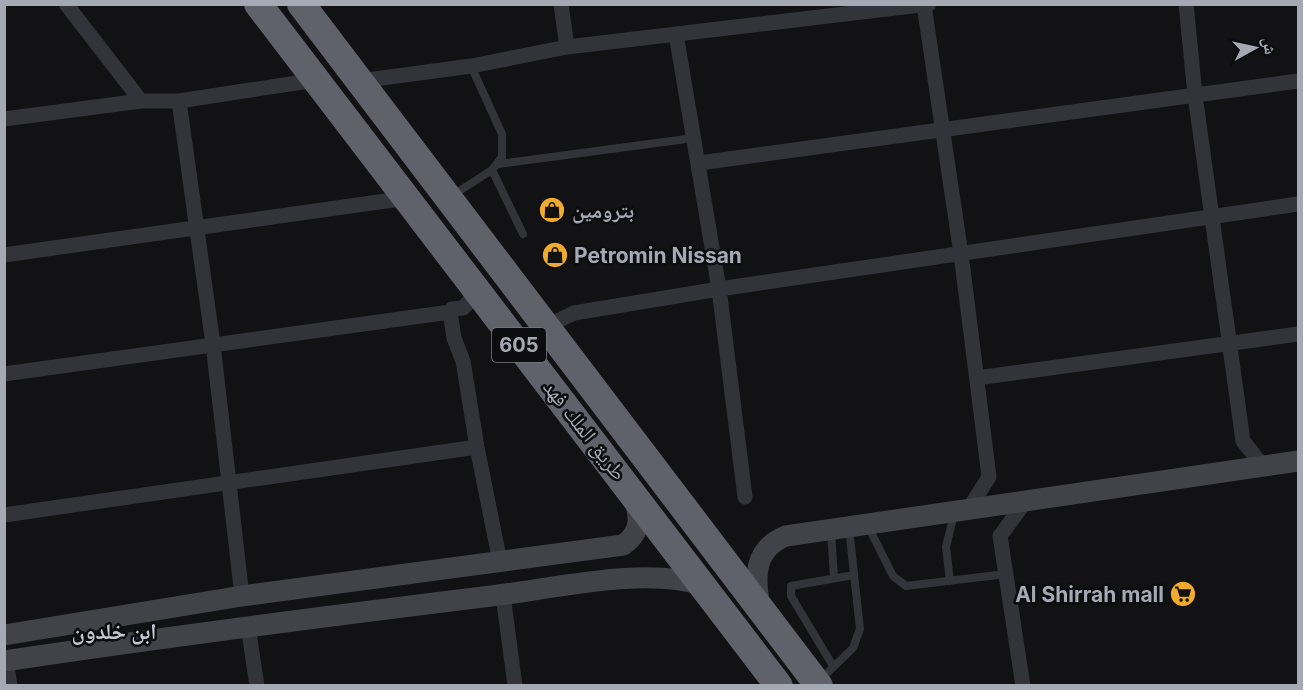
<svg xmlns="http://www.w3.org/2000/svg" width="1303" height="690" font-family="Inter,'Noto Naskh Arabic',sans-serif">
	<style>
		.lines { fill: none; stroke-linecap: round; stroke-linejoin: round }
		.lane { stroke: #333439; stroke-width: 8 }
		.street { stroke: #333439; stroke-width: 15 }
		.secondary { stroke: #414349; stroke-width: 21 }
		.highway { stroke: #5f626a; stroke-width: 28 }
		.labels { text-anchor: middle; dominant-baseline: central; stroke-width: 5; stroke-linejoin: round; paint-order: stroke }
		.shield { fill: #0d0d0f; stroke: #777a82; stroke-width: 1.5 }
		.shield-label { font-size: 20px; font-weight: bold; fill: #a4a9b4 }
		.poi-label { font-size: 21px; font-weight: bold; fill: #a4a9b4; stroke: #0d0d0f; text-anchor: start }
		.street-label { font-size: 21px; fill: #a4a9b4; stroke: #0d0d0f }
		.neighbourhood-label { font-size: 22px; font-weight: bold; fill: #c5c8d1; stroke: #0d0d0f }
	</style>
	<rect width="100%" height="100%" fill="#121214"/>
	<g class="lines">
		<!-- lane -->
		<path class="lane" d="M 499,164 L 694,138
			M 492,170 L 523,234
			M 453,195 L 492,170 L 502,157 L 502,134 L 471,66
			M 868,526 L 893,576 L 906,586 L 1006,574
			M 831,531 L 834,577
			M 950,581 L 946,547 L 954,514
			M 833,666 L 791,596 L 791,586 L 854,575
			M 820,680 L 853,648 L 860,629 L 849,528"/>
		<!-- street -->
		<path class="street" d="M 66,4 L 141,101
			M 561,4 L 567,47
			M 1186,4 L 1195,95 L 1243,441 L 1262,465
			M 924,5 L 961,254 L 989,477 L 968,510
			M 676,34 L 719,289 L 745,497
			M 360,81 L 471,66 L 567,47 L 929,4
			M 179,101 L 213,344 L 242,596
			M 4,119 L 141,101 L 179,101 L 316,80
			M 699,163 L 1298,81
			M 4,255 L 407,198
			M 450,312 L 454,338 L 463,361 L 477,447 L 500,562
			M 547,326 L 574,313 L 719,289 L 1298,204
			M 4,374 L 450,312 L 452,309 L 463,308 L 478,292
			M 977,378 L 1298,334
			M 4,515 L 477,447
			M 503,595 L 515,686
			M 248,626 L 257,686
			M 6,661 L 10,686
			M 1023,686 L 1000,536 L 1025,502"/>
		<!-- secondary -->
		<path class="secondary" d="M 760,607 C 754,576 754,549 786,536 L 1298,461
			M 4,635 L 242,596 L 623,545 C 641,533 641,516 633,497
			M 4,661 C 166,637 328,616 491,596 C 552,589 645,566 702,585"/>
		<!-- highway -->
		<path class="highway" d="M 258,4 L 779,686
			M 301,4 L 819,686"/>
	</g>
	<!-- icons -->
	<defs>
		<g id="shop-disc" transform="scale(1.35)"><circle r="9.5" fill="#f0aa2e" stroke="#0d0d0f"/><path d="M-5-2.5h2.3a2.7 3.5 0 0 1 5.4 0H5L5.5 6h-11ZM-1.5-2.5h3a1.5 2.3 0 0 0-3 0Z" fill="#111"/></g>
		<g id="supermarket-disc" transform="scale(1.35)"><circle r="9.5" fill="#f0aa2e" stroke="#0d0d0f"/><path d="M-6-5.5h2.5l.6 2H6L4.5 2H-2.5L-4.4-4H-6ZM-1.5 3.2a1.3 1.3 0 1 0 .1 0ZM3 3.2a1.3 1.3 0 1 0 .1 0Z" fill="#111"/></g>
	</defs>
	<g fill-rule="evenodd">
		<use href="#shop-disc" x="552" y="210"/>
		<use href="#shop-disc" x="555" y="255"/>
		<use href="#supermarket-disc" x="1183" y="594"/>
	</g>
	<g class="labels">
		<!-- shield labels -->
		<rect class="shield" x="492" y="328" width="54" height="34" rx="4.5"/>
		<g class="shield-label">
			<text x="519" y="345">605</text>
		</g>
		<!-- poi labels -->
		<g class="poi-label">
			<text x="572" y="210">بترومين</text>
			<text x="574" y="255">Petromin Nissan</text>
			<text x="1164" y="594" text-anchor="end">Al Shirrah mall</text>
		</g>
		<!-- street labels -->
		<g class="street-label">
			<text transform="translate(585 430) rotate(52)">طريق الملك فهد</text>
		</g>
		<!-- neighbourhood labels -->
		<g class="neighbourhood-label">
			<text x="114" y="631">ابن خلدون</text>
		</g>
	</g>
	<!-- border -->
	<rect width="1303" height="690" fill="none" stroke="#a4a9b4" stroke-width="12"/>
	<!-- north arrow -->
	<g transform="translate(1255 48) rotate(82)" stroke="#0d0d0f" stroke-width="4.5" paint-order="stroke">
	<path d="M0-4.5L10 22L0 15L-10 22Z" fill="#a4a9b4"/>
	<text y="-9" font-size="16" font-weight="bold" text-anchor="middle" fill="#a4a9b4">ش</text>
	</g>
</svg>
